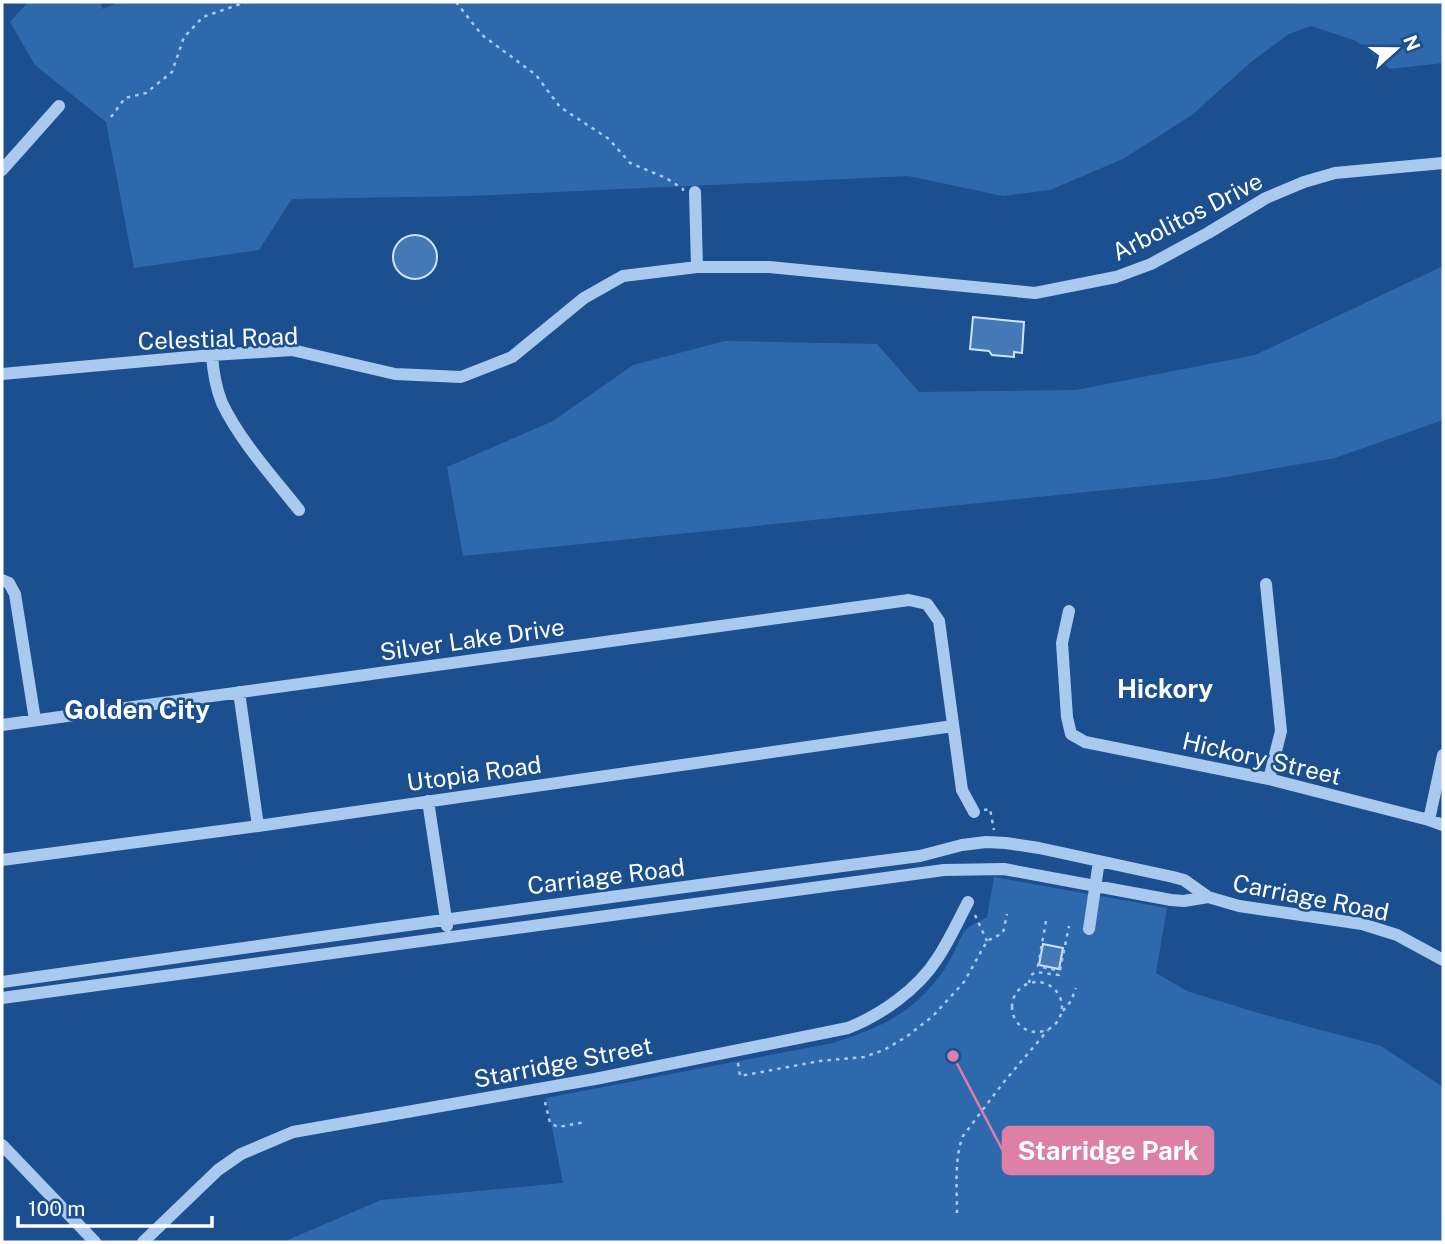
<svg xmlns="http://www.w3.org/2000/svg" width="1445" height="1244" font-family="'Public Sans',sans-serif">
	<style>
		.green { fill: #2e69ad }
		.building { fill: #4478b7; stroke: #cfe3fa; stroke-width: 2 }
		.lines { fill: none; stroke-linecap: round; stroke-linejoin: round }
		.path { stroke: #a9c9ee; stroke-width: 2.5; stroke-dasharray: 3.5 5; stroke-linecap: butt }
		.minor { stroke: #a9c9ee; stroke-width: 12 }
		.labels { text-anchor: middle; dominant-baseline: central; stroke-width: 5; stroke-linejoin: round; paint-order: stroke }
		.street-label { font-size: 24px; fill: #fff; stroke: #1b4f8f }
		.neighbourhood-label { font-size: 26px; font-weight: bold; fill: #fff; stroke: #1b4f8f }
		.leader { fill: none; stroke: #dd80a5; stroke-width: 2.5 }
		.callout-dot { fill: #dd80a5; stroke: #1b4f8f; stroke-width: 2.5 }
		.callout { fill: #dd80a5; stroke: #dd80a5; stroke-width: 2.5 }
		.callout-label { font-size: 26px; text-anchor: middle; font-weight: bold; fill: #fff }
	</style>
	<rect width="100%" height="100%" fill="#1b4f8f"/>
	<!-- green -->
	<path class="green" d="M 28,2 L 100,2 L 103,9 L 119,2 L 1443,2 L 1443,63 L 1390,69 L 1356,41 L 1311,26 L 1289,34 L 1251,62 L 1192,115 L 1123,159 L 1050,190 L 1003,196 L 908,176 L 469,196 L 292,199 L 259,250 L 134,268 L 106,122 L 35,65 L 10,22 Z
		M 1441,267 L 1443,267 L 1443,420 L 1335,458 L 1214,479 L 463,556 L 447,467 L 553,421 L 633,365 L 725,341 L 877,344 L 919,392 L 1076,390 L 1255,355 Z
		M 994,877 L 1167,908 L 1156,973 L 1187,991 L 1258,1013 L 1381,1046 L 1443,1087 L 1443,1242 L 283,1242 L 381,1200 L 563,1183 L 546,1098 L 833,1043 C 876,1029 909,1016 938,978 C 942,973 946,967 950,960 C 956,951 960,934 968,928 C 974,923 981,921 987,917 Z"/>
	<!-- building -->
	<path class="building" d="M393 257a22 22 0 1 1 44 0a22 22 0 1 1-44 0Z
		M 973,317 L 1024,322 L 1022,353 L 1014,352 L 1014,357 L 992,355 L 989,351 L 970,349 Z
		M 1043,944 L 1063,948 L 1059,969 L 1039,965 Z"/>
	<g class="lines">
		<!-- path -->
		<path class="path" d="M 456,2 L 482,35 L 536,75 L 560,107 L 609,139 L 630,163 L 666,178 L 683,189 L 683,191
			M 111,117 L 125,98 L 146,93 L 172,72 L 184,37 L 203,17 L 246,2
			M 984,810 L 990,809 L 994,830
			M 975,915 L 987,941
			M 1046,921 L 1038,966 L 1060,971
			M1012 1007a25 25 0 1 1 50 0a25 25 0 1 1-50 0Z
			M 1029,983 L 1031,975 L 1036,972 L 1059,975 L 1069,926
			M 1063,1011 L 1071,1001 L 1076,988
			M 738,1063 L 740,1076 L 820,1061 L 864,1057 L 884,1050 L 906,1037 L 933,1016 L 964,982 L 987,941 L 1003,933 L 1007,914
			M 545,1102 L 550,1123 L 558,1127 L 585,1122
			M 957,1213 C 957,1190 954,1158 963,1136 L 1003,1083 L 1048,1030"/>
		<!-- minor -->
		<path class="minor" d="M 2,170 L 59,106
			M 695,192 L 697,267
			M 212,355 C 213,371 216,388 222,403 C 240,441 273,477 299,510
			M 2,374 L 212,355 L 292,350 L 395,374 L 461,377 L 512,357 L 584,298 L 623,276 L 697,267 L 769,267 L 1035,293 L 1116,277 L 1151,264 L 1208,233 L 1266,198 L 1304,182 L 1335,173 L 1443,163
			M 2,580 L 9,583 L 15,594 L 35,720
			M 1266,584 L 1281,731 L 1269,779
			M 1069,611 L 1062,643 L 1067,717 L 1071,734 L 1085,742 L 1269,779 L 1429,820 L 1443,825
			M 239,692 L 258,826
			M 2,725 L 909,600 L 927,604 L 939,621 L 962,790 L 974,812
			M 428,801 L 447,926
			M 1429,820 L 1443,755
			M 2,860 L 258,826 L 953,726
			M 1089,929 L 1099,861
			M 2,982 C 308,939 614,895 920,856 L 962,845 L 986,842 L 1006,843 L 1039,848 L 1173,877 L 1184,880 L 1208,897 L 1239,906 L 1362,924 L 1397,935 L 1443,960
			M 2,998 L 944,870 L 1004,869 L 1171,900 L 1184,901 L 1208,897
			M 2,1145 L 95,1242
			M 143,1242 L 218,1170 L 241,1154 L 293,1132 L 595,1079 L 848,1028 C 881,1015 918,989 937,959 C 949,941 958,921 968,902"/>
	</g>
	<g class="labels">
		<!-- street labels -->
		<g class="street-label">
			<text transform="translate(1187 216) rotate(-27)">Arbolitos Drive</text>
			<text transform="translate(218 338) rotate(-2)">Celestial Road</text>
			<text transform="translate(472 639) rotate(-8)">Silver Lake Drive</text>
			<text transform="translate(1262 758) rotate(13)">Hickory Street</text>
			<text transform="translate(474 773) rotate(-8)">Utopia Road</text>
			<text transform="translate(606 876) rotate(-7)">Carriage Road</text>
			<text transform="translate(1311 897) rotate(11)">Carriage Road</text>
			<text transform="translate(563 1062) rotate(-11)">Starridge Street</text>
		</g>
		<!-- neighbourhood labels -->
		<g class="neighbourhood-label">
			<text x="1165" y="688">Hickory</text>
			<text x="137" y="709">Golden City</text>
		</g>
	</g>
	<!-- callouts -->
	<path class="leader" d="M953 1056L1003 1151"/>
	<circle class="callout-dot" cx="953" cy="1056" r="7"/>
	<rect class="callout" x="1003" y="1127" width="210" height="47" rx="7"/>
	<g class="callout-label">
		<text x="1108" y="1160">Starridge Park</text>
	</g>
	<!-- border -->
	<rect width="1445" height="1244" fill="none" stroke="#ffffff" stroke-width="7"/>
	<!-- north arrow -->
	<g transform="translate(1396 49) rotate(69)" stroke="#1b4f8f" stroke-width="5" paint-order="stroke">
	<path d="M0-5L12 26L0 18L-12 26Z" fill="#ffffff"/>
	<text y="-10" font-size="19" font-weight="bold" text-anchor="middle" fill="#ffffff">N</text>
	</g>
	<!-- scale -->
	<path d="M18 1216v10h194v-10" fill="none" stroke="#ffffff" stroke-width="3.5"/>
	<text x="28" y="1216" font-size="21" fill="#ffffff" stroke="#1b4f8f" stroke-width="5" paint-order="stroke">100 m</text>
</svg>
